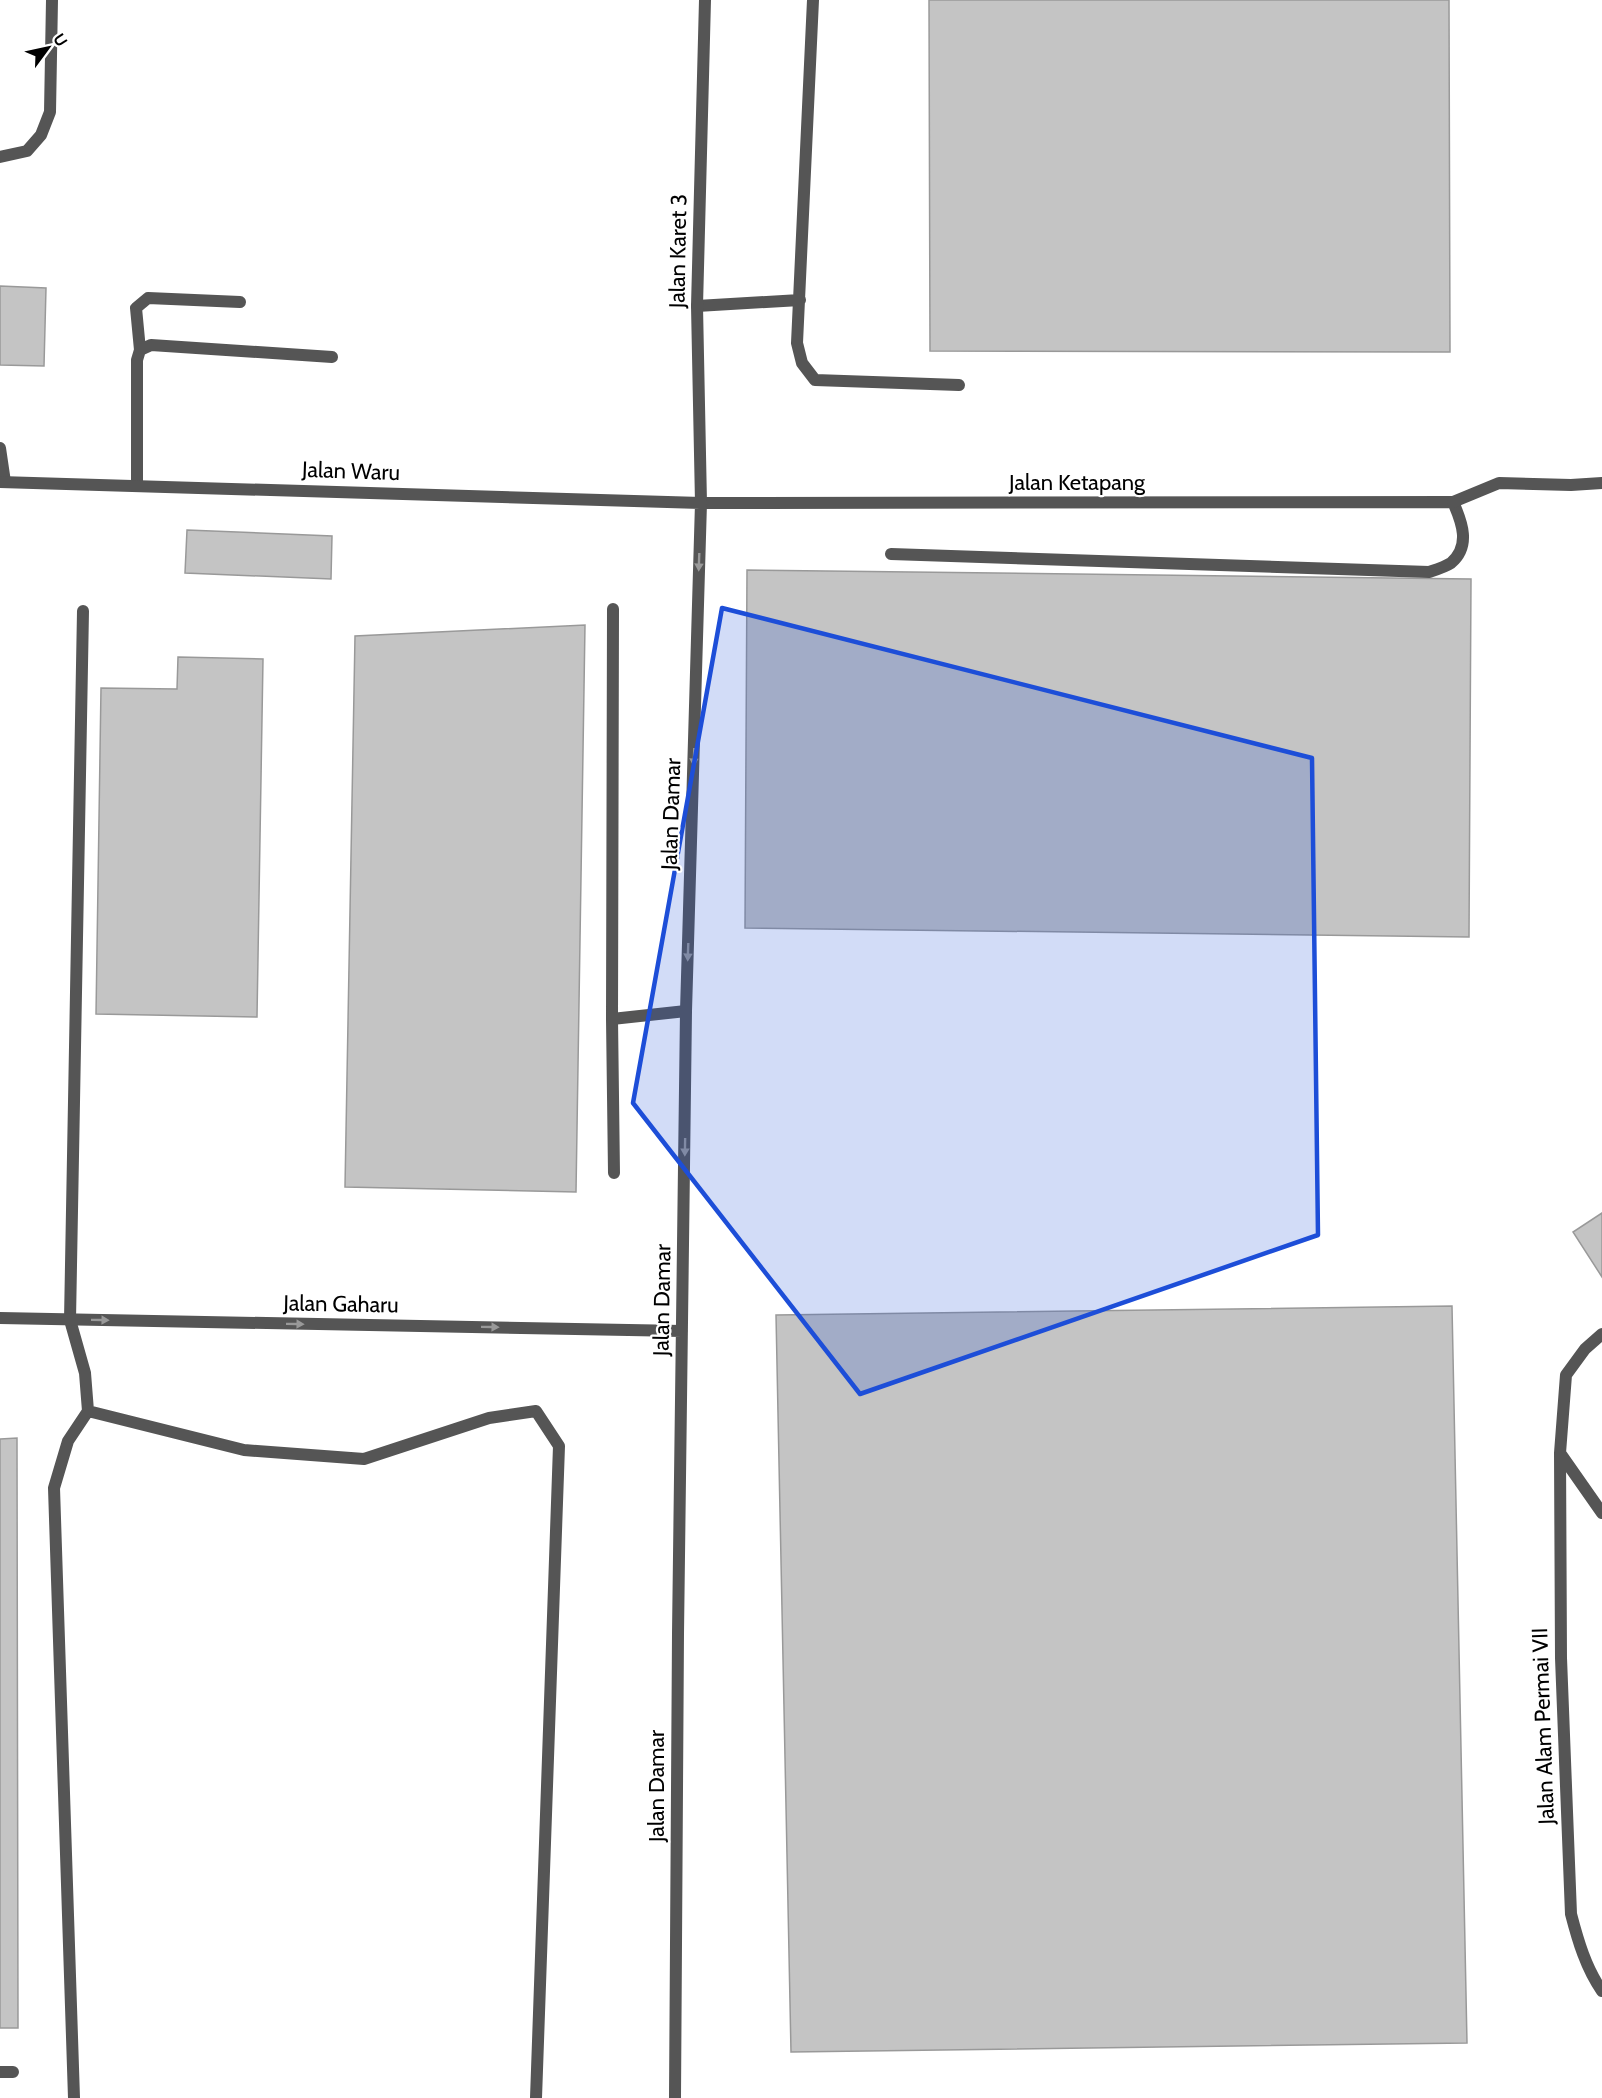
<svg xmlns="http://www.w3.org/2000/svg" width="1602" height="2098" font-family="Cabin,sans-serif">
	<style>
		.building { fill: #c4c4c4; stroke: #999; stroke-width: 1.5 }
		.lines { fill: none; stroke-linecap: round; stroke-linejoin: round }
		.service { stroke: #555; stroke-width: 12 }
		.minor { stroke: #555; stroke-width: 12 }
		.oneway { fill: #999 }
		.marked { fill: #1d4ed8; fill-opacity: 0.2; stroke: #1d4ed8; stroke-width: 4.5; stroke-linejoin: round }
		.labels { text-anchor: middle; dominant-baseline: central; stroke-width: 4.5; stroke-linejoin: round; paint-order: stroke }
		.street-label { font-size: 22px; fill: #000; stroke: #fff }
	</style>
	<rect width="100%" height="100%" fill="#fff"/>
	<!-- building -->
	<path class="building" d="M 929,0 L 1449,0 L 1450,352 L 930,351 Z
		M 0,286 L 46,288 L 44,366 L 0,365 Z
		M 187,530 L 332,536 L 331,579 L 185,573 Z
		M 747,570 L 1471,579 L 1469,937 L 745,928 Z
		M 585,625 L 576,1192 L 345,1187 L 355,636 Z
		M 178,657 L 263,659 L 257,1017 L 96,1014 L 101,688 L 177,689 Z
		M 1602,1213 L 1602,1277 L 1573,1232 Z
		M 1452,1306 L 1467,2043 L 791,2052 L 776,1315 Z
		M 17,1438 L 18,2028 L 0,2028 L 0,1439 Z"/>
	<g class="lines">
		<!-- service -->
		<path class="service" d="M 813,0 L 797,343 L 802,363 L 815,380 L 959,385
			M 0,157 L 27,151 L 41,135 L 50,112 L 52,0
			M 697,306 L 800,300
			M 140,350 L 136,308 L 148,298 L 240,302
			M 0,448 L 5,482
			M 137,486 L 137,360 L 140,350 L 151,345 L 332,357
			M 701,503 L 1453,502 C 1462,522 1471,546 1451,563 C 1445,567 1435,570 1429,572 L 891,554
			M 613,609 L 612,1019 L 614,1173
			M 83,611 L 70,1320 L 85,1373 L 88,1411 L 244,1450 L 364,1459 L 489,1418 L 536,1411 L 559,1446 L 536,2098
			M 612,1019 L 686,1011
			M 0,2072 L 13,2072
			M 74,2098 L 54,1488 L 68,1441 L 88,1411"/>
		<!-- minor -->
		<path class="minor" d="M 0,482 L 701,503
			M 1453,502 L 1499,483 L 1571,485 L 1602,483
			M 0,1318 L 682,1331
			M 1602,1334 L 1585,1349 L 1566,1375 L 1560,1453 L 1561,1658 L 1571,1914 C 1578,1941 1586,1968 1602,1991
			M 1560,1453 L 1602,1513
			M 675,2098 L 678,1634 L 686,1011 L 701,503 L 697,306 L 705,0"/>
	</g>
	<!-- one-way arrows -->
	<defs><path id="oneway-solid" d="M-6-.8H1V-3.2L6.5 0L1 3.2V.8H-6Z" transform="scale(1.5)"/></defs>
	<g class="oneway">
		<use href="#oneway-solid" transform="translate(699 562) rotate(92)"/>
		<use href="#oneway-solid" transform="translate(694 757) rotate(92)"/>
		<use href="#oneway-solid" transform="translate(688 952) rotate(92)"/>
		<use href="#oneway-solid" transform="translate(685 1147) rotate(91)"/>
		<use href="#oneway-solid" transform="translate(100 1320) rotate(1)"/>
		<use href="#oneway-solid" transform="translate(295 1324) rotate(1)"/>
		<use href="#oneway-solid" transform="translate(490 1327) rotate(1)"/>
	</g>
	<!-- marked area -->
	<path class="marked" d="M 722,608 L 1312,758 L 1318,1235 L 860,1394 L 633,1103 Z"/>
	<g class="labels">
		<!-- street labels -->
		<g class="street-label">
			<text transform="translate(678 251) rotate(-89)">Jalan Karet 3</text>
			<text transform="translate(351 471) rotate(2)">Jalan Waru</text>
			<text x="1077" y="482">Jalan Ketapang</text>
			<text transform="translate(671 814) rotate(-88)">Jalan Damar</text>
			<text transform="translate(662 1300) rotate(-89)">Jalan Damar</text>
			<text transform="translate(341 1304) rotate(1)">Jalan Gaharu</text>
			<text transform="translate(1543 1726) rotate(-92)">Jalan Alam Permai VII</text>
			<text transform="translate(656 1786) rotate(-90)">Jalan Damar</text>
		</g>
	</g>
	<!-- north arrow -->
	<g transform="translate(48 48) rotate(57)" stroke="#ffffff" stroke-width="4.5" paint-order="stroke">
	<path d="M0-4.5L10 22L0 15L-10 22Z" fill="#000000"/>
	<text y="-9" font-size="16" font-weight="bold" text-anchor="middle" fill="#000000">U</text>
	</g>
</svg>
